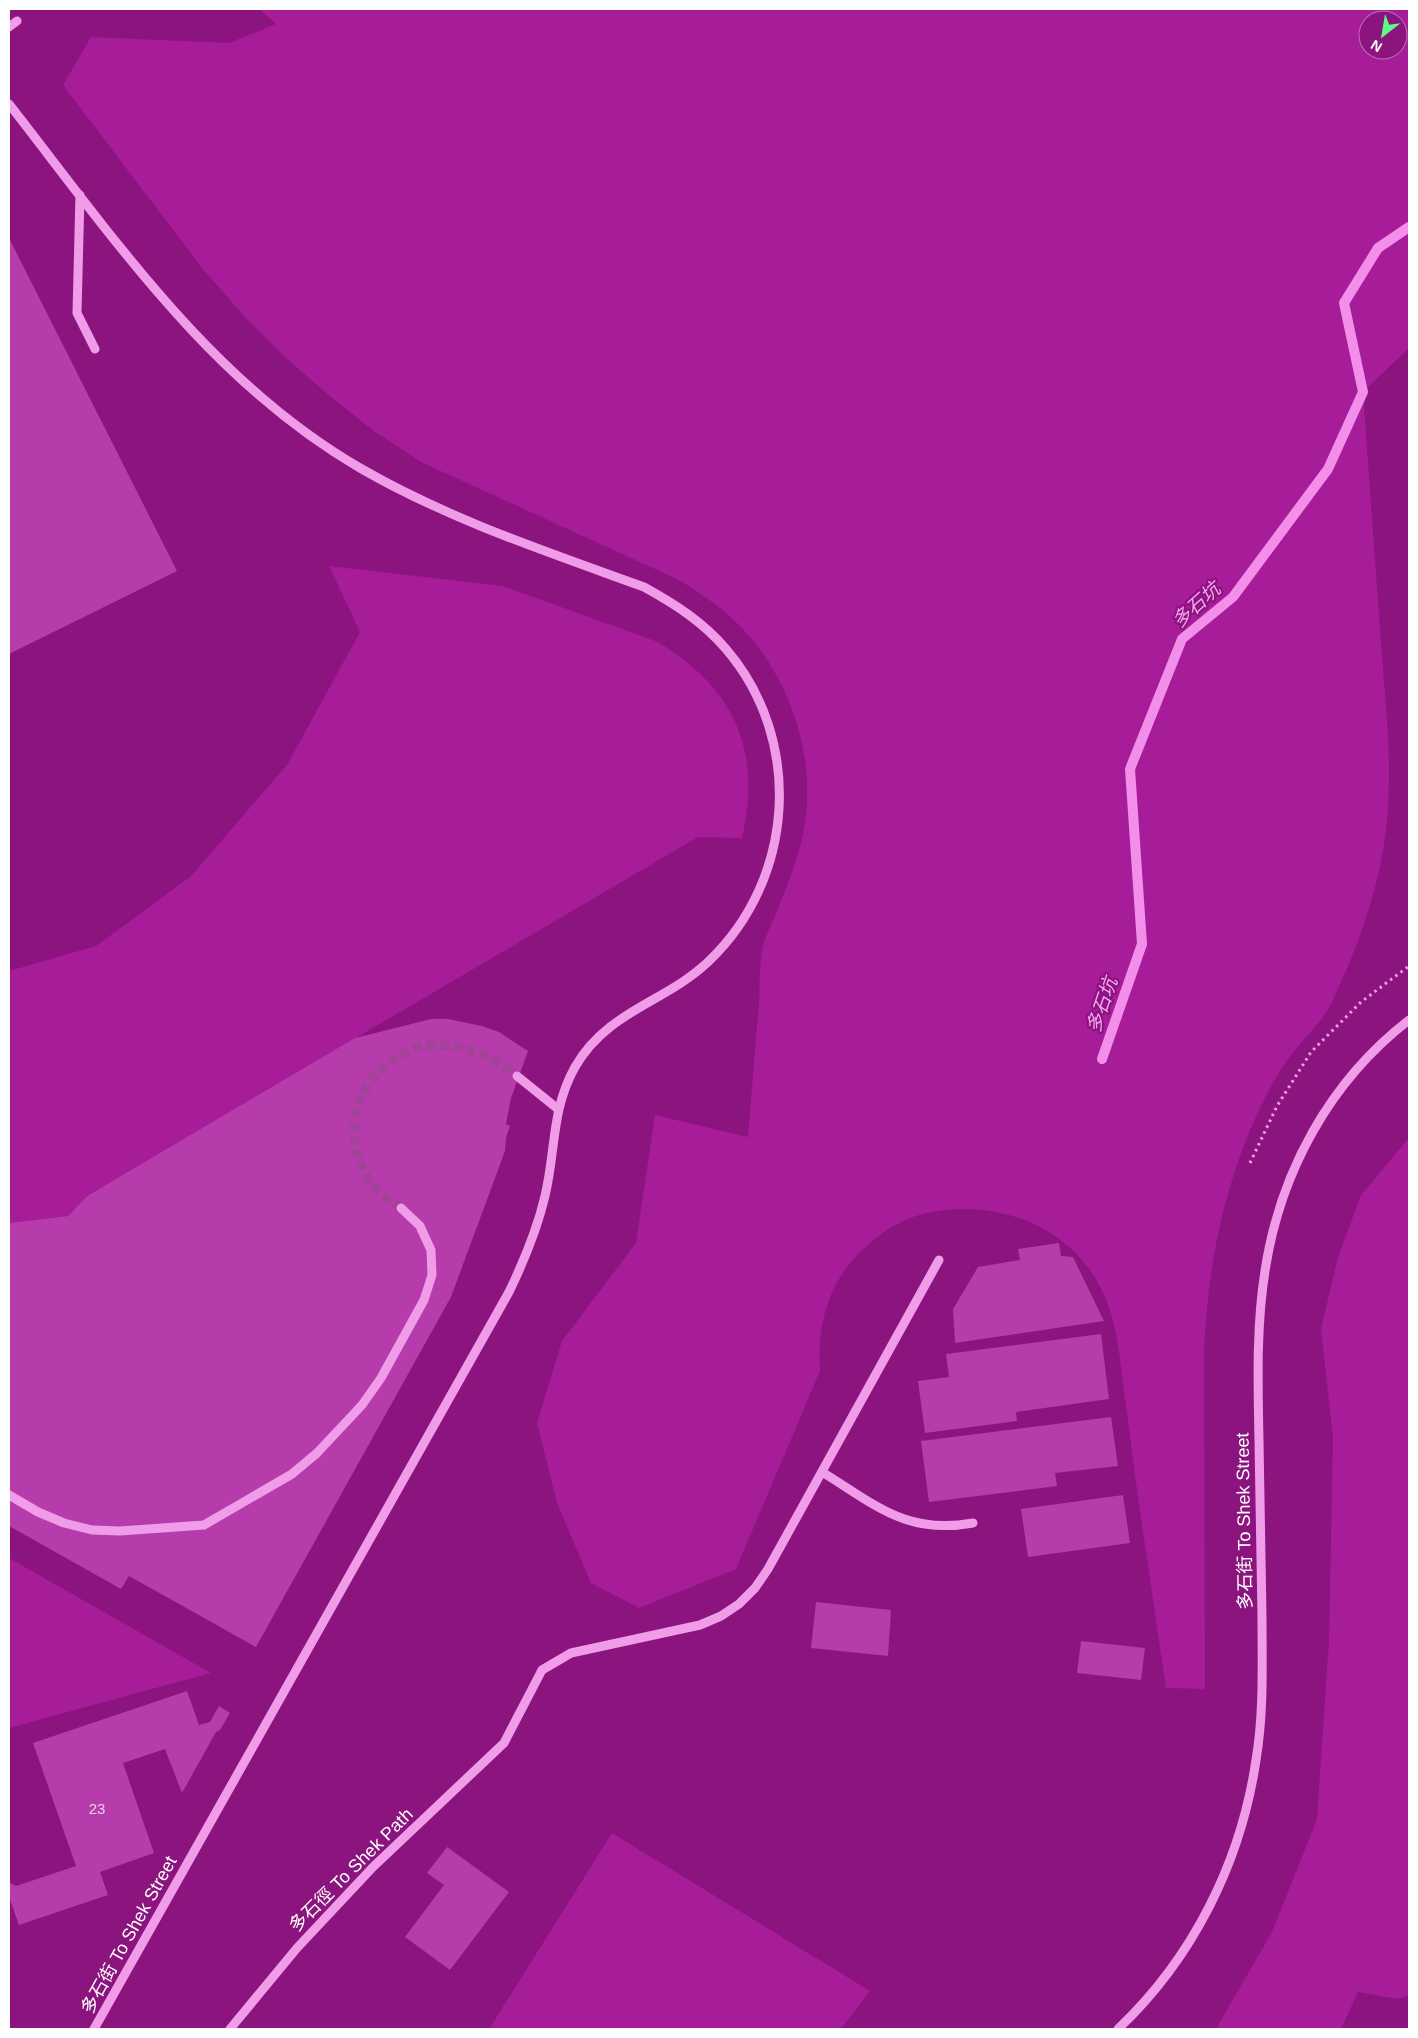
<svg xmlns="http://www.w3.org/2000/svg" width="1418" height="2038" font-family="Arial,'Noto Sans TC',sans-serif">
	<style>
		.green { fill: #a61c99; fill-rule: evenodd }
		.lines { fill: none; stroke-linecap: round; stroke-linejoin: round }
		.stream { stroke: #f38eeb; stroke-width: 10 }
		.building { fill: #b53caa }
		.minor-tunnel { stroke: #a24399; stroke-width: 9; stroke-dasharray: 9 4.5; stroke-linecap: butt }
		.path { stroke: #f09ce9; stroke-width: 3; stroke-dasharray: 2.5 4; stroke-linecap: butt }
		.minor { stroke: #f09ce9; stroke-width: 9 }
		.labels { text-anchor: middle; dominant-baseline: central; stroke-width: 4.5; stroke-linejoin: round; paint-order: stroke }
		.number-label { font-size: 15px; fill: #ecceea }
		.street-label { font-size: 18px; fill: #fff; stroke: #8b147f }
		.water-label { font-size: 19px; font-style: italic; fill: #f7a8f1; stroke: #8b147f }
	</style>
	<rect width="100%" height="100%" fill="#8b147f"/>
	<!-- green -->
	<path class="green" d="M 259,9 L 1409,9 L 1409,348 L 1363,392 C 1369,476 1375,559 1381,643 C 1387,726 1398,805 1375,887 C 1366,921 1354,955 1339,986 C 1335,995 1331,1005 1326,1013 C 1319,1024 1308,1034 1300,1044 C 1291,1055 1281,1068 1274,1081 C 1228,1164 1208,1257 1204,1351 L 1205,1689 L 1166,1688 C 1155,1612 1143,1536 1133,1460 C 1130,1434 1126,1408 1123,1383 C 1119,1350 1116,1317 1100,1287 C 1079,1245 1035,1217 989,1211 C 955,1206 917,1210 887,1230 C 836,1265 816,1310 820,1371 L 736,1569 L 639,1608 L 591,1583 L 557,1503 L 537,1423 L 562,1341 L 636,1243 L 655,1115 L 748,1137 C 752,1092 755,1047 759,1002 C 760,984 759,959 764,942 C 767,932 772,923 776,914 C 785,890 795,867 801,843 C 819,772 797,693 750,637 C 730,613 704,595 677,579 L 423,463 L 375,432 L 331,397 L 288,360 L 243,315 L 202,268 L 63,85 L 91,37 L 229,43 L 276,24 ZM 1368,20 L 1398,20 L 1398,50 L 1368,50 Z
		M 329,566 L 503,586 L 658,642 C 735,689 762,750 742,838 L 698,837 L 87,1196 L 68,1216 L 9,1223 L 9,971 L 96,946 L 190,877 L 287,765 L 360,632 Z
		M 1409,1138 L 1409,1996 L 1397,1999 L 1358,1992 L 1341,2029 L 1216,2029 L 1272,1932 L 1317,1819 L 1329,1640 L 1333,1438 L 1321,1329 L 1338,1257 L 1361,1195 Z
		M 9,1558 L 211,1673 L 9,1728 Z
		M 612,1833 L 870,1991 L 841,2029 L 489,2029 Z"/>
	<g class="lines">
		<!-- stream -->
		<path class="stream" d="M 1102,1059 L 1142,944 L 1130,769 L 1182,639 L 1233,597 L 1328,469 L 1363,392 L 1344,303 L 1378,248 L 1409,227"/>
	</g>
	<!-- building -->
	<path class="building" d="M 9,238 L 177,571 L 9,654 Z
		M 431,1019 L 448,1019 L 482,1026 L 499,1032 L 528,1051 L 511,1098 L 506,1124 L 510,1126 L 506,1137 L 505,1151 L 451,1297 L 256,1647 L 129,1576 L 121,1589 L 9,1526 L 9,1223 L 68,1216 L 87,1196 L 355,1038 Z
		M 1059,1243 L 1061,1256 L 1073,1257 L 1104,1321 L 955,1343 L 953,1309 L 978,1267 L 1020,1260 L 1018,1249 Z
		M 1101,1334 L 1109,1399 L 1016,1412 L 1017,1421 L 925,1433 L 918,1381 L 949,1377 L 946,1354 Z
		M 1111,1417 L 1118,1466 L 1055,1473 L 1057,1486 L 929,1502 L 921,1441 Z
		M 1123,1495 L 1130,1543 L 1028,1557 L 1021,1509 Z
		M 816,1602 L 891,1610 L 888,1656 L 811,1648 Z
		M 1081,1641 L 1145,1648 L 1141,1680 L 1077,1673 Z
		M 187,1691 L 199,1725 L 210,1722 L 219,1706 L 230,1713 L 220,1730 L 216,1732 L 182,1793 L 165,1749 L 123,1763 L 154,1853 L 100,1872 L 108,1895 L 19,1925 L 9,1897 L 9,1882 L 16,1886 L 76,1866 L 33,1743 Z
		M 447,1847 L 509,1892 L 450,1970 L 405,1937 L 444,1885 L 427,1873 Z"/>
	<g class="lines">
		<!-- minor-tunnel -->
		<path class="minor-tunnel" d="M 401,1208 C 393,1202 383,1197 377,1190 C 335,1142 353,1073 411,1050 C 446,1036 490,1053 517,1076"/>
		<!-- path -->
		<path class="path" d="M 1250,1163 L 1277,1106 L 1311,1052 L 1361,1002 L 1409,966"/>
		<!-- minor -->
		<path class="minor" d="M 9,27 L 17,21
			M 9,104 C 113,237 211,382 360,468 C 450,520 548,552 644,587 C 675,604 703,622 726,649 C 804,740 795,879 709,961 C 665,1003 608,1010 575,1067 C 551,1110 556,1150 545,1196 C 537,1230 524,1261 509,1292 L 94,2029
			M 80,195 L 77,313 L 95,349
			M 517,1076 L 558,1109
			M 822,1472 C 876,1505 906,1535 973,1523
			M 9,1495 L 38,1512 L 64,1523 L 92,1530 L 120,1531 L 204,1525 L 292,1474 L 317,1453 L 362,1405 L 381,1378 L 424,1300 L 432,1275 L 431,1250 L 420,1226 L 401,1208
			M 230,2029 L 297,1948 L 373,1867 L 504,1743 L 542,1670 L 571,1653 L 700,1625 L 721,1616 L 739,1604 L 755,1588 L 768,1569 L 939,1260
			M 1118,2029 C 1193,1958 1241,1862 1256,1760 C 1264,1713 1262,1664 1262,1617 C 1261,1559 1260,1500 1259,1441 C 1258,1385 1256,1327 1265,1271 C 1280,1172 1330,1081 1409,1020"/>
	</g>
	<g class="labels">
		<!-- number labels -->
		<g class="number-label">
			<text x="97" y="1808">23</text>
		</g>
		<!-- street labels -->
		<g class="street-label">
			<text transform="translate(1244 1521) rotate(-91)">多石街 To Shek Street</text>
			<text transform="translate(351 1870) rotate(-45)">多石徑 To Shek Path</text>
			<text transform="translate(129 1935) rotate(-61)">多石街 To Shek Street</text>
		</g>
		<!-- water labels -->
		<g class="water-label">
			<text transform="translate(1196 605) rotate(-42)">多石坑</text>
			<text transform="translate(1102 1005) rotate(-71)">多石坑</text>
		</g>
	</g>
	<!-- border -->
	<rect width="1418" height="2038" fill="none" stroke="#ffffff" stroke-width="20"/>
	<!-- north arrow -->
	<g transform="translate(1383 35) rotate(211)"><circle r="24" fill="#8b147f" stroke="#b972b2"/>
	<path d="M0-4L9 19L0 12L-9 19Z" fill="#5bff85"/>
	<text y="-8" font-size="14" font-weight="bold" text-anchor="middle" fill="#ffffff">N</text>
	</g>
</svg>
